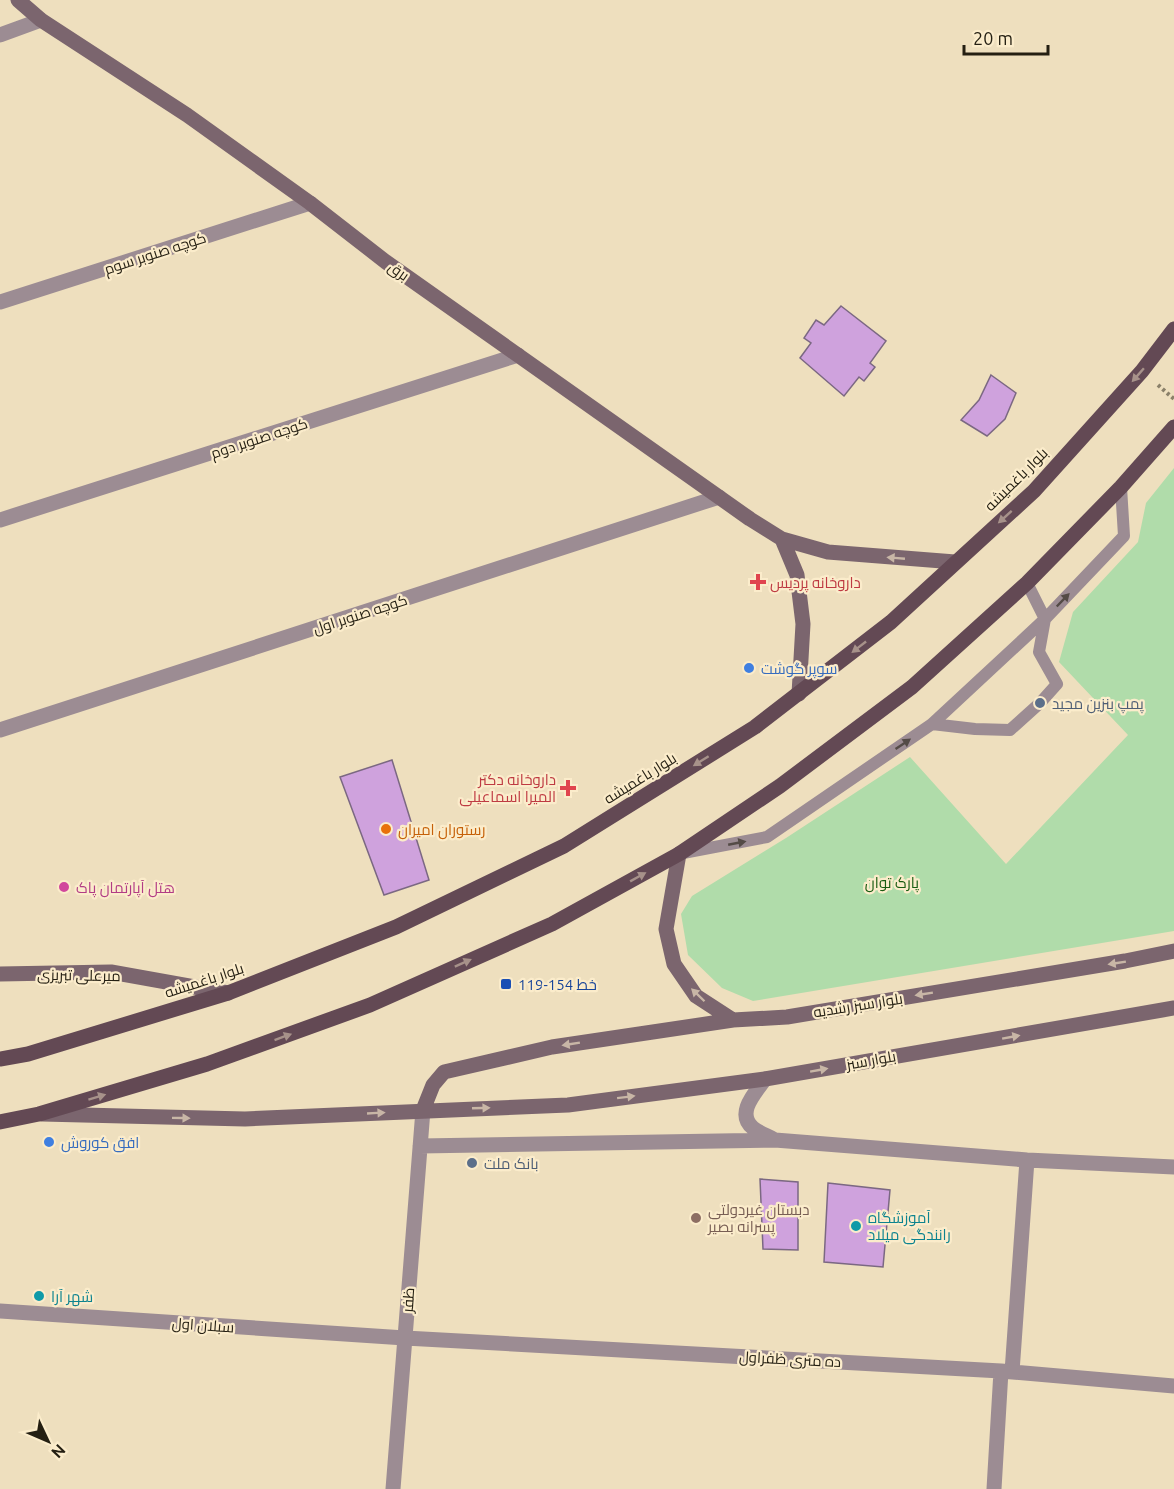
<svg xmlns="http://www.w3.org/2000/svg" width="1174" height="1489" font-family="Ubuntu,Cairo,sans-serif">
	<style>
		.green { fill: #b0dcaa }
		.building { fill: #cfa2dd; stroke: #7b6882; stroke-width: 1.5 }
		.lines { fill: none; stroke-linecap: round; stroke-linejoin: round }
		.path { stroke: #8a8069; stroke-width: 4; stroke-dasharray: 3 3; stroke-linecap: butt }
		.lane { stroke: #9c8c93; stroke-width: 12 }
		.street { stroke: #9c8c93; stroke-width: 15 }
		.secondary { stroke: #7b656e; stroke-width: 15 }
		.primary { stroke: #634954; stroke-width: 15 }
		.oneway { fill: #a7928a }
		.oneway2 { fill: #c8b6a6 }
		.oneway3 { fill: #544b46 }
		.health-dot { fill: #e0444e; stroke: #fbeccb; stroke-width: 2 }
		.shop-dot { fill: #3f7fe0; stroke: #fbeccb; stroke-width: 2 }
		.service-dot { fill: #5c6f8a; stroke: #fbeccb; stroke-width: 2 }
		.food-dot { fill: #e8710a; stroke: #fbeccb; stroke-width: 2 }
		.hotel-dot { fill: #d1479c; stroke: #fbeccb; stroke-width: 2 }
		.transit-dot { fill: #1a4fb4; stroke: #fbeccb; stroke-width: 2 }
		.education-dot { fill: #8d6e63; stroke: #fbeccb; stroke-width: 2 }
		.culture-dot { fill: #0f9aa8; stroke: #fbeccb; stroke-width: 2 }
		.labels { text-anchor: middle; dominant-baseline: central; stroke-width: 4.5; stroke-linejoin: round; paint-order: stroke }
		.street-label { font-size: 15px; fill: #241f12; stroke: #fbeccb }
		.health-label { font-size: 15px; fill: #be3a42; stroke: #fbeccb; text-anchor: start }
		.shop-label { font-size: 15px; fill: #366cbe; stroke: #fbeccb; text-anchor: start }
		.service-label { font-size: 15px; fill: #4e5e75; stroke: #fbeccb; text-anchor: start }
		.food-label { font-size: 15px; fill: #c56008; stroke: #fbeccb; text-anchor: start }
		.park-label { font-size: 15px; fill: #195c11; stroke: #fbeccb }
		.hotel-label { font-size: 15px; fill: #b23c85; stroke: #fbeccb; text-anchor: start }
		.transit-label { font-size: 15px; fill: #164399; stroke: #fbeccb; text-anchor: start }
		.education-label { font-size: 15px; fill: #785e54; stroke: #fbeccb; text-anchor: start }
		.culture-label { font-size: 15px; fill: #0d838f; stroke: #fbeccb; text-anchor: start }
	</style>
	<rect width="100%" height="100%" fill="#eedfbe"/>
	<!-- green -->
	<path class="green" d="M 1174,468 L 1174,931 L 753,1001 L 722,988 L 688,955 L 681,914 L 692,896 L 786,838 L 910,757 L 1006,864 L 1128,735 L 1059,662 L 1073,612 L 1138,542 L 1146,503 Z"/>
	<!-- building -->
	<path class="building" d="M 841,306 L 886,341 L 870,363 L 875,367 L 864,381 L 859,377 L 844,396 L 800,358 L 811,343 L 804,338 L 816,320 L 824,325 Z
		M 991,375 L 1016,393 L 1005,419 L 987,436 L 961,420 L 979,400 Z
		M 392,760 L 429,880 L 384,895 L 340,777 Z
		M 760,1179 L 798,1182 L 798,1250 L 763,1249 Z
		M 828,1183 L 890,1190 L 883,1267 L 824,1262 Z"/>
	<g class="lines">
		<!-- path -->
		<path class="path" d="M 1158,385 L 1174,399"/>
		<!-- lane -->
		<path class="lane" d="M 932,724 L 975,729 L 1010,730 L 1040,703 L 1057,684 L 1039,652 L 1045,619 L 1027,583
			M 683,853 L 767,837 L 932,724 L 1045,619 L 1124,536 L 1121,487"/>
		<!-- street -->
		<path class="street" d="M 0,35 L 41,20
			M 0,302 L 310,203
			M 0,520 L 518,355
			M 0,730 L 719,497
			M 765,1079 C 756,1092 735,1113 753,1128 C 759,1133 768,1136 775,1140
			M 420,1146 L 775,1140 L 1027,1160 L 1174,1167
			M 0,1311 L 405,1338 L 1001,1371 L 1174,1386
			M 1012,1372 L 1027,1160
			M 393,1489 L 423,1110
			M 994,1489 L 1001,1371"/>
		<!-- secondary -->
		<path class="secondary" d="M 18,0 L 41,20 L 187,115 L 310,203 L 386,262 L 750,519 L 782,539 L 828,552 L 955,562
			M 782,539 L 797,575 L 803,624 L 799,694
			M 679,854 L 666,929 L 674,964 L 696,996 L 733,1020 L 787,1017 L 1125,961 L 1174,951
			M 0,974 L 111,972 L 228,993
			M 423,1110 L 433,1085 L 444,1072 L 552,1047 L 733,1020
			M 42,1114 L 245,1119 L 568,1105 L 765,1079 L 1174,1008"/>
		<!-- primary -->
		<path class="primary" d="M 0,1059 L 28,1054 L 228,993 L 396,927 L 564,846 L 755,727 L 891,622 L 1034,491 L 1142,371 L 1174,329
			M 0,1122 L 39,1114 L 207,1064 L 370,1005 L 552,924 L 679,854 L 780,786 L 912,687 L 1027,583 L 1121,487 L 1174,427"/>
	</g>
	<!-- one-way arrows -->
	<defs><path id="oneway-solid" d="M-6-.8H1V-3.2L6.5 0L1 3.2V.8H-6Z" transform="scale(1.5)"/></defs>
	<g class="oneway">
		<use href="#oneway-solid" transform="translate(1138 375) rotate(131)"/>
		<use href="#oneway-solid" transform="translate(1005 517) rotate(138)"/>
		<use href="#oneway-solid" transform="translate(859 647) rotate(142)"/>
		<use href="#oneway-solid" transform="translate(701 761) rotate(148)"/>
		<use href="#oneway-solid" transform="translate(638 877) rotate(-29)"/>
		<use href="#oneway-solid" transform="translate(463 963) rotate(-24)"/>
		<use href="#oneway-solid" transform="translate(283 1037) rotate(-20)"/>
		<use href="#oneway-solid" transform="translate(97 1097) rotate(-17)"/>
	</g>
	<g class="oneway2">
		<use href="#oneway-solid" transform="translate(896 558) rotate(-175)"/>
		<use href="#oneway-solid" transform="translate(1117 963) rotate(171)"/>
		<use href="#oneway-solid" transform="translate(924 994) rotate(171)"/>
		<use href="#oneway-solid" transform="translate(698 995) rotate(-136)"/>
		<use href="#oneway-solid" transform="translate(1011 1037) rotate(-10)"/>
		<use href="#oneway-solid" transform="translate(571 1044) rotate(171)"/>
		<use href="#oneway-solid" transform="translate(819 1070) rotate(-10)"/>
		<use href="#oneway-solid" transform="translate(626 1097) rotate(-7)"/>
		<use href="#oneway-solid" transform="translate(481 1108) rotate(-2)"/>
		<use href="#oneway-solid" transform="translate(376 1113) rotate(-3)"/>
		<use href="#oneway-solid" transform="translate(181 1118) rotate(1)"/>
	</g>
	<g class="oneway3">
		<use href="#oneway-solid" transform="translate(1063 600) rotate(-46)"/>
		<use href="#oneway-solid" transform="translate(903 744) rotate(-34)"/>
		<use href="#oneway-solid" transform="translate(737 843) rotate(-11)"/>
	</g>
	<!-- markers -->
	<g class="health-dot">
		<path d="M755 573h6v6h6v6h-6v6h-6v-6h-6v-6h6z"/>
		<path d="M565 779h6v6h6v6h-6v6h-6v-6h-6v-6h6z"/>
	</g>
	<g class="shop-dot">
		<circle cx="749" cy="668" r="6"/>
		<circle cx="49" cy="1142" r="6"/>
	</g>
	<g class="service-dot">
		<circle cx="1040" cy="703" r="6"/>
		<circle cx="472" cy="1163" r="6"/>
	</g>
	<circle class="food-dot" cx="386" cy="829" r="6"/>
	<circle class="hotel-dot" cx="64" cy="887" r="6"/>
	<rect class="transit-dot" x="500" y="978" width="12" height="12" rx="3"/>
	<circle class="education-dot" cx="696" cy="1218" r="6"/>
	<g class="culture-dot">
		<circle cx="856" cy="1226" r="6"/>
		<circle cx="39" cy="1296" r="6"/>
	</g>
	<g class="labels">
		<!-- street labels -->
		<g class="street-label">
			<text transform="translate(155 253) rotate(-18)">کوچه صنوبر سوم</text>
			<text transform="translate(399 271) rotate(35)">برق</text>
			<text transform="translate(259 438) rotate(-18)">کوچه صنوبر دوم</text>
			<text transform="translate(1016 479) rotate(-45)">بلوار باغمیشه</text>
			<text transform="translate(360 614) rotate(-18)">کوچه صنوبر اول</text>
			<text transform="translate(640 778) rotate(-32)">بلوار باغمیشه</text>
			<text transform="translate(79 975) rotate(1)">میرعلی تبریزی</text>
			<text transform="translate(204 980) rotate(-18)">بلوار باغمیشه</text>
			<text transform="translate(858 1005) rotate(-9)">بلوار سبز رشدیه</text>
			<text transform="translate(871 1060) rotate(-10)">بلوار سبز</text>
			<text transform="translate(408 1300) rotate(-86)">ظفر</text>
			<text transform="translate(203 1325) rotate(4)">سبلان اول</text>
			<text transform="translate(790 1359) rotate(3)">ده متری ظفراول</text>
		</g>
		<!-- health labels -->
		<g class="health-label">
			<text x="770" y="582">داروخانه پردیس</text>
			<text x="556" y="779" text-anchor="end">داروخانه دکتر<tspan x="556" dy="17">المیرا اسماعیلی</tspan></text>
		</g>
		<!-- shop labels -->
		<g class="shop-label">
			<text x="761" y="668">سوپر گوشت</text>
			<text x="61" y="1142">افق کوروش</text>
		</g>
		<!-- service labels -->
		<g class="service-label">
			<text x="1052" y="703">پمپ بنزین مجید</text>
			<text x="484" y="1163">بانک ملت</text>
		</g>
		<!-- food labels -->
		<g class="food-label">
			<text x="398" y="829">رستوران امیران</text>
		</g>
		<!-- park labels -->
		<g class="park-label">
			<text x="892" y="882">پارک توان</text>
		</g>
		<!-- hotel labels -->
		<g class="hotel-label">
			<text x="76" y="887">هتل آپارتمان پاک</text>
		</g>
		<!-- transit labels -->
		<g class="transit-label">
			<text x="518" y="984">خط 154-119</text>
		</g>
		<!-- education labels -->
		<g class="education-label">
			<text x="708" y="1209">دبستان غیردولتی<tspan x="708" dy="17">پسرانه بصیر</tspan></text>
		</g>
		<!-- culture labels -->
		<g class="culture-label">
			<text x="868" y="1217">آموزشگاه<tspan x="868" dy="17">رانندگی میلاد</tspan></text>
			<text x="51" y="1296">شهر آرا</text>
		</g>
	</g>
	<!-- north arrow -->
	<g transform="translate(48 1441) rotate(134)" stroke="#fbeccb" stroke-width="4.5" paint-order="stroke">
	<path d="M0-4.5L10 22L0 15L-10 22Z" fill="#241f12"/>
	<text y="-9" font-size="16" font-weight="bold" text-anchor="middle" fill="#241f12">N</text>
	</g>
	<!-- scale -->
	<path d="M964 45v9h84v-9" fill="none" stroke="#241f12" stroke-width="3"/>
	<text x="973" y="45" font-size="18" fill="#241f12" stroke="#fbeccb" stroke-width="4.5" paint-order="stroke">20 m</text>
</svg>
